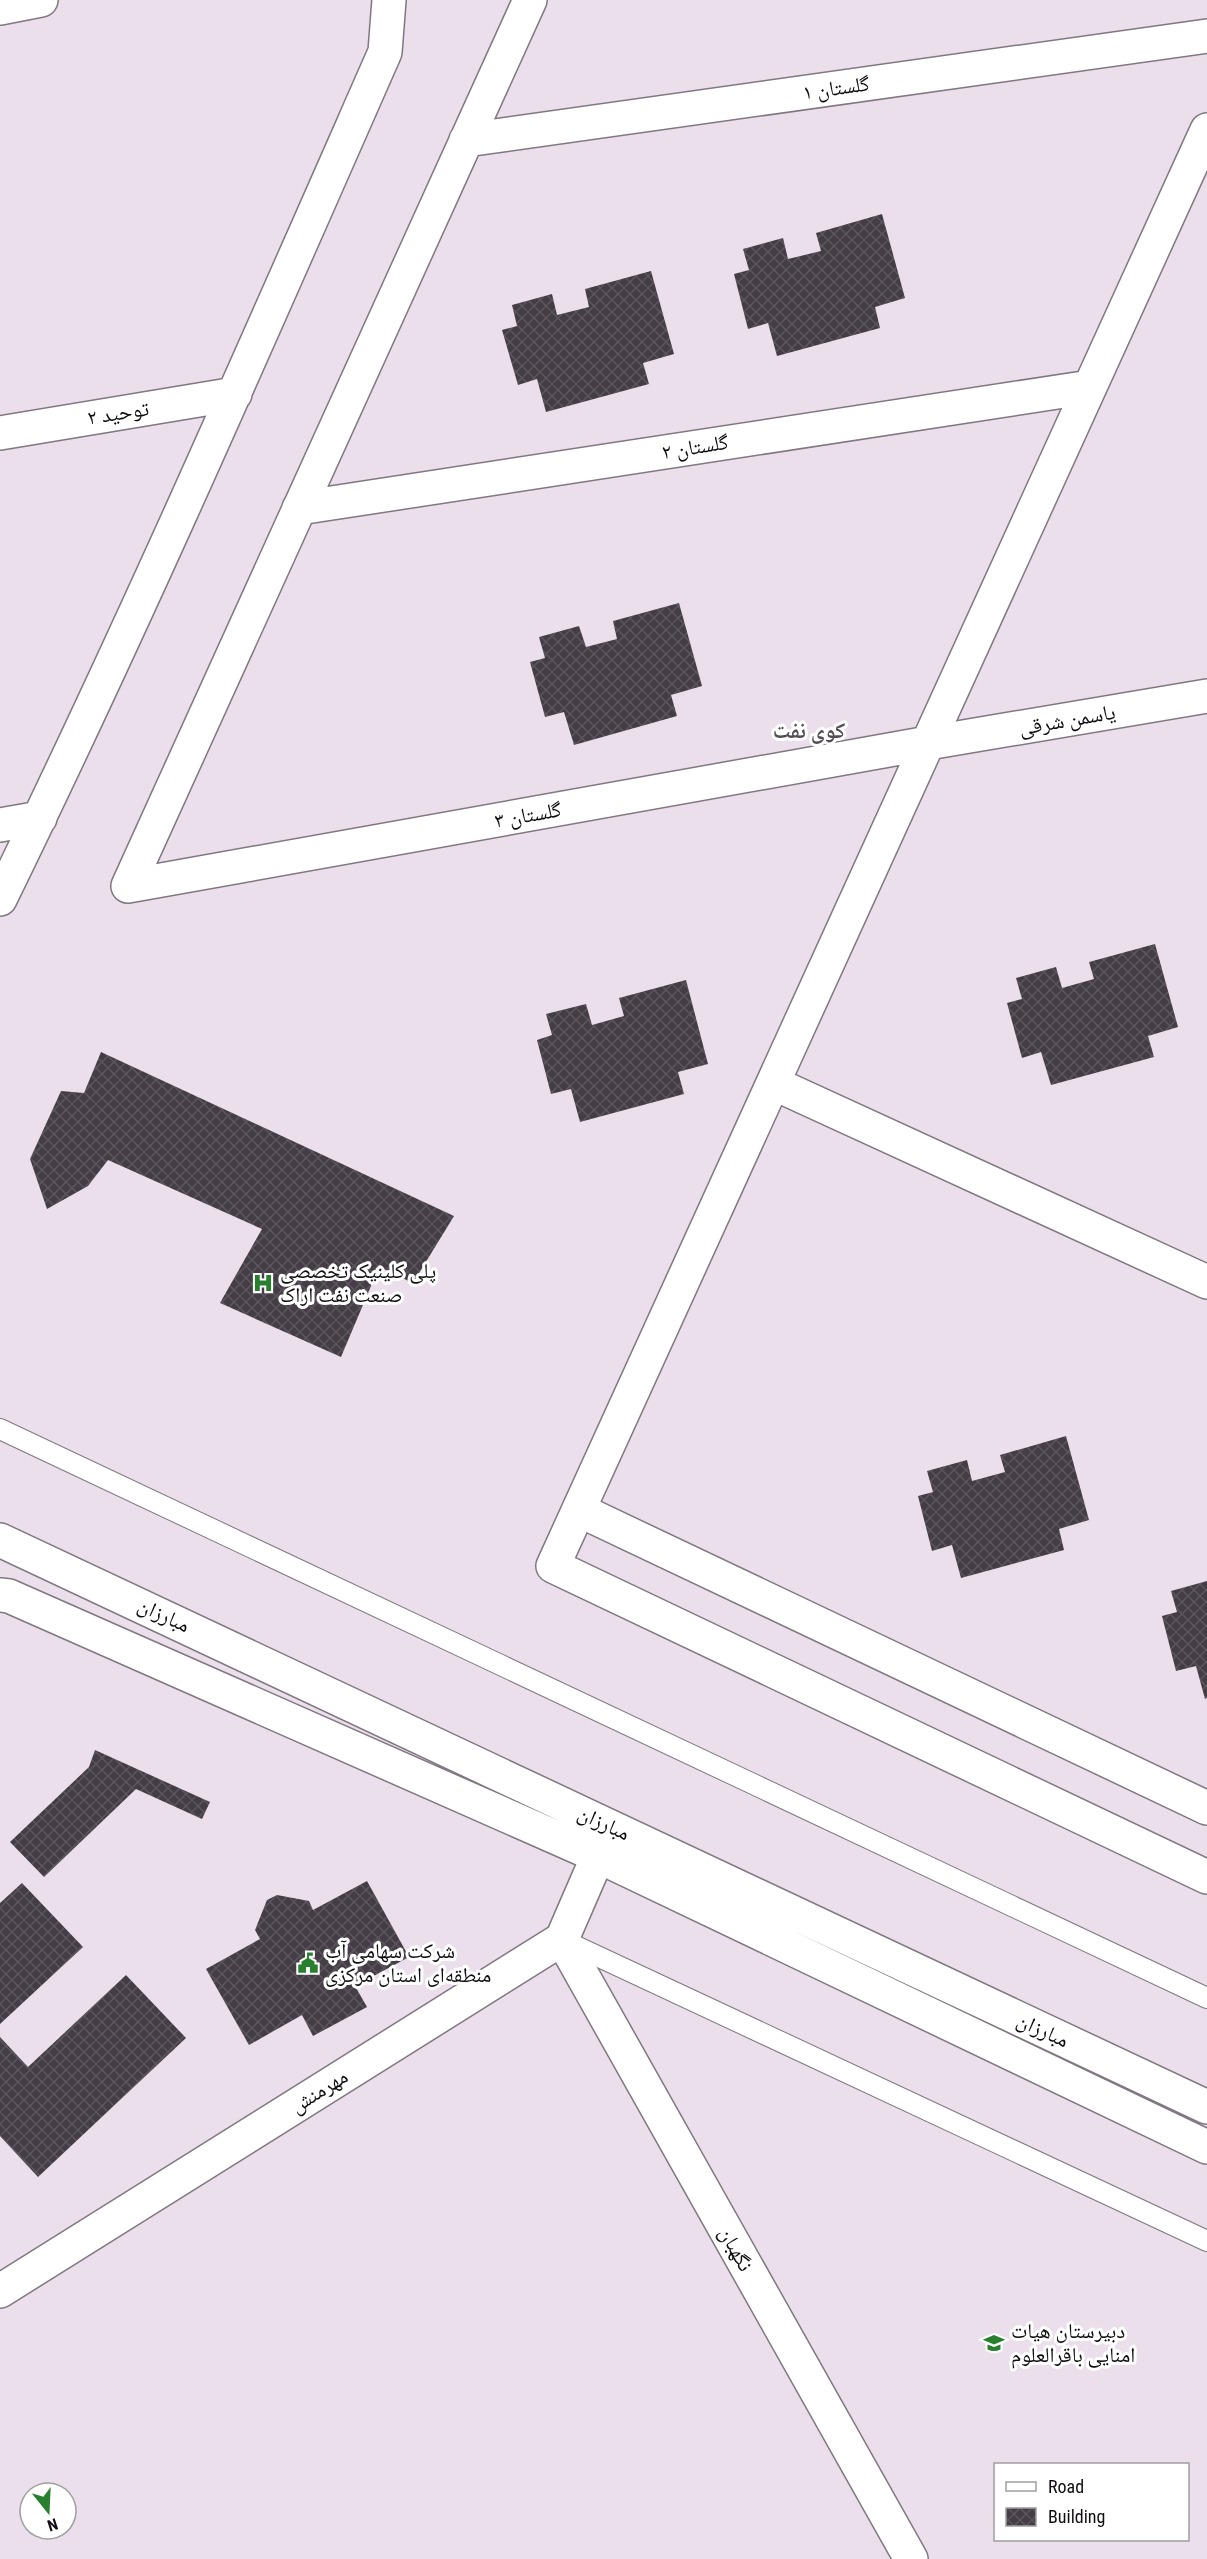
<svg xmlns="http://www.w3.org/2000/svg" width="1207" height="2559" font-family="'Roboto Condensed','Noto Naskh Arabic',sans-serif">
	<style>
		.building { fill: url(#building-cross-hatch) }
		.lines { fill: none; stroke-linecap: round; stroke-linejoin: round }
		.lane-casing { stroke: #817782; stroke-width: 22 }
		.street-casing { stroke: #817782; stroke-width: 36 }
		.secondary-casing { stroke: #817782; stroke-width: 36 }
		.lane { stroke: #fff; stroke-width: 20 }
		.street { stroke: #fff; stroke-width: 33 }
		.secondary { stroke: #fff; stroke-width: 33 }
		.labels { text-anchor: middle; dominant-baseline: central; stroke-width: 6; stroke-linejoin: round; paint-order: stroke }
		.street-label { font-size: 21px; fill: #100d11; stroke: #fff }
		.poi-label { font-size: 21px; fill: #100d11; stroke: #fff; text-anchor: start }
		.neighbourhood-label { font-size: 22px; font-weight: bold; fill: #554c55; stroke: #fff }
	</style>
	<defs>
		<pattern id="building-cross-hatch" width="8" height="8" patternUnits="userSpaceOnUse" patternTransform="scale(1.5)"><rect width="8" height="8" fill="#453d46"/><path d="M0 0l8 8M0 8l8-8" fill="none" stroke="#5c555d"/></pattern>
	</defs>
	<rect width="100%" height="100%" fill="#eadfeb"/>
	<!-- building -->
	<path class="building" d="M 882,214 L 905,298 L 875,307 L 880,328 L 777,356 L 768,323 L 748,329 L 734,274 L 749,270 L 743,249 L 783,238 L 788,259 L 821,251 L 816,233 Z
		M 651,271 L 674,354 L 643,363 L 649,384 L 546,412 L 537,379 L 518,385 L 502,330 L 517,326 L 512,305 L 552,294 L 557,315 L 589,307 L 585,289 Z
		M 679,603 L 702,686 L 671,695 L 677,716 L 574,745 L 564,712 L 545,717 L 530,662 L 545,658 L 539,637 L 579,626 L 586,647 L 617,639 L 613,621 Z
		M 1155,944 L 1178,1027 L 1148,1036 L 1154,1057 L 1051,1085 L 1041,1052 L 1022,1058 L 1007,1003 L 1022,999 L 1016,978 L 1056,967 L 1062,988 L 1094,979 L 1089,962 Z
		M 686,980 L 708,1064 L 678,1072 L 684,1094 L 580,1122 L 571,1089 L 551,1094 L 537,1040 L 552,1035 L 546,1014 L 586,1004 L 592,1025 L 624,1016 L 619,998 Z
		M 101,1052 L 454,1216 L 413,1283 L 379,1267 L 341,1357 L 220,1303 L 262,1229 L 108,1160 L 88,1186 L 47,1209 L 30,1159 L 61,1091 L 84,1093 Z
		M 1066,1436 L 1089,1520 L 1059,1529 L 1064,1550 L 961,1578 L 952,1545 L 932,1551 L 918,1496 L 933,1492 L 927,1471 L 967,1460 L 972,1481 L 1005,1472 L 1000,1455 Z
		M 1207,1581 L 1207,1698 L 1205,1699 L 1196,1666 L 1176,1671 L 1162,1616 L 1177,1612 L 1171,1591 Z
		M 95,1750 L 210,1802 L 202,1819 L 136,1789 L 44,1877 L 10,1842 L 89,1767 Z
		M 367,1881 L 409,1957 L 355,1986 L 367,2007 L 313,2036 L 302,2015 L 249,2045 L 206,1969 L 260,1939 L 255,1930 L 267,1900 L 277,1895 L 309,1901 L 313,1910 Z
		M 22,1883 L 83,1947 L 0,2024 L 0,1903 Z
		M 126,1975 L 186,2038 L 38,2177 L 0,2136 L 0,2037 L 28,2067 Z"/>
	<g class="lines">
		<!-- lane casing -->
		<g class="lane-casing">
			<path id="lane" d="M 0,1429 L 1207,1998
				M 565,1941 L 1207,2241"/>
		</g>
		<!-- street casing -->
		<g class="street-casing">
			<path id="street" d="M 0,8 L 41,0
				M 1207,130 L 553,1566 L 1207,1877
				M 466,140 L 1207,36
				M 0,433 L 235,394
				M 299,508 L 1090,387
				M 0,825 L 40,818
				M 128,886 L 530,0
				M 128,886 L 928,743
				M 0,899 C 136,621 260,336 385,52 L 389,0
				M 773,1083 L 1207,1282
				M 579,1510 L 1207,1808
				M 562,1939 L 911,2559
				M 0,2291 L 562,1939 L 598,1856"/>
		</g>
		<!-- secondary casing -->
		<g class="secondary-casing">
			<path id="secondary" d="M 928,743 L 1207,696
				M 0,1540 L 1207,2107
				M 0,1595 L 9,1596 L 598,1856 L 1207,2147"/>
		</g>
		<!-- lane -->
		<use href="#lane" class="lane"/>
		<!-- street -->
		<use href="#street" class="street"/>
		<!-- secondary -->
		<use href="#secondary" class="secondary"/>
	</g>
	<!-- icons -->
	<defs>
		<g id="hospital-bare" transform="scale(1.62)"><path d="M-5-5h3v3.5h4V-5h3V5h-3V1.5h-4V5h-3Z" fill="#28802f" stroke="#fff" stroke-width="2.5" paint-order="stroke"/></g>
		<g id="civic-bare" transform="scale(1.62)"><path d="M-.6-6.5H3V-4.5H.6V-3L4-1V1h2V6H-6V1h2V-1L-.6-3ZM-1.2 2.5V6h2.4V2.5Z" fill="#28802f" stroke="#fff" stroke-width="2.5" paint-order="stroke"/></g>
		<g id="school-bare" transform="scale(1.62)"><path d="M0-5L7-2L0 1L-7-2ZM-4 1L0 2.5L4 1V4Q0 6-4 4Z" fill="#28802f" stroke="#fff" stroke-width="2.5" paint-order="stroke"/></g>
	</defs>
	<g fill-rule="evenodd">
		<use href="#hospital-bare" x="263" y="1283"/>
		<use href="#civic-bare" x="308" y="1963"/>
		<use href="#school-bare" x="994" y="2343"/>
	</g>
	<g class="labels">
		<!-- street labels -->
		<g class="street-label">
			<text transform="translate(836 88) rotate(-8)">گلستان ۱</text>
			<text transform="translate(118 413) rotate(-9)">توحید ۲</text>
			<text transform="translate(695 447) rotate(-9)">گلستان ۲</text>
			<text transform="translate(1067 720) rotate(-10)">یاسمن شرقی</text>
			<text transform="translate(528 815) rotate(-10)">گلستان ۳</text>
			<text transform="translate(164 1615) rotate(25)">مبارزان</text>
			<text transform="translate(604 1823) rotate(25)">مبارزان</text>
			<text transform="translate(1043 2030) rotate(25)">مبارزان</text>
			<text transform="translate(319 2091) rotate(-32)">مهرمنش</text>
			<text transform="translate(736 2249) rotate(61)">نگهبان</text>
		</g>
		<!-- poi labels -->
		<g class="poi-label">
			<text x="280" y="1271">پلی کلینیک تخصصی<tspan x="280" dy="24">صنعت نفت اراک</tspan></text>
			<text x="325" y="1951">شرکت سهامی آب<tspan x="325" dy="24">منطقه‌ای استان مرکزی</tspan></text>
			<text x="1011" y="2331">دبیرستان هیات<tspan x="1011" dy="24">امنایی باقرالعلوم</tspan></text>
		</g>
		<!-- neighbourhood labels -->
		<g class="neighbourhood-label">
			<text x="809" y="730">کوی نفت</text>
		</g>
	</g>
	<!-- legend -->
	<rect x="994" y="2463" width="195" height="78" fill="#ffffff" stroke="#9f9ea0" stroke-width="1.5"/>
	<rect x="1006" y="2482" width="30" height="9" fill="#ffffff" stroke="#9f9ea0" stroke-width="1.5"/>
	<text x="1048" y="2493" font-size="18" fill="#100d11">Road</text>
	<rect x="1006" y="2508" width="30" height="18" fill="url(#building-cross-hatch)" stroke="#9f9ea0" stroke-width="1.5"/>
	<text x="1048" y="2523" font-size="18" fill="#100d11">Building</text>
	<!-- north arrow -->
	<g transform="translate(48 2511) rotate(162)"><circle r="28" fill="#ffffff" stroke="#9f9ea0" stroke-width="1.5"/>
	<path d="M0-4.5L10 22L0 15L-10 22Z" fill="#28802f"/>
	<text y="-9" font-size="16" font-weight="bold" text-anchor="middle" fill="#100d11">N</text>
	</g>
</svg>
